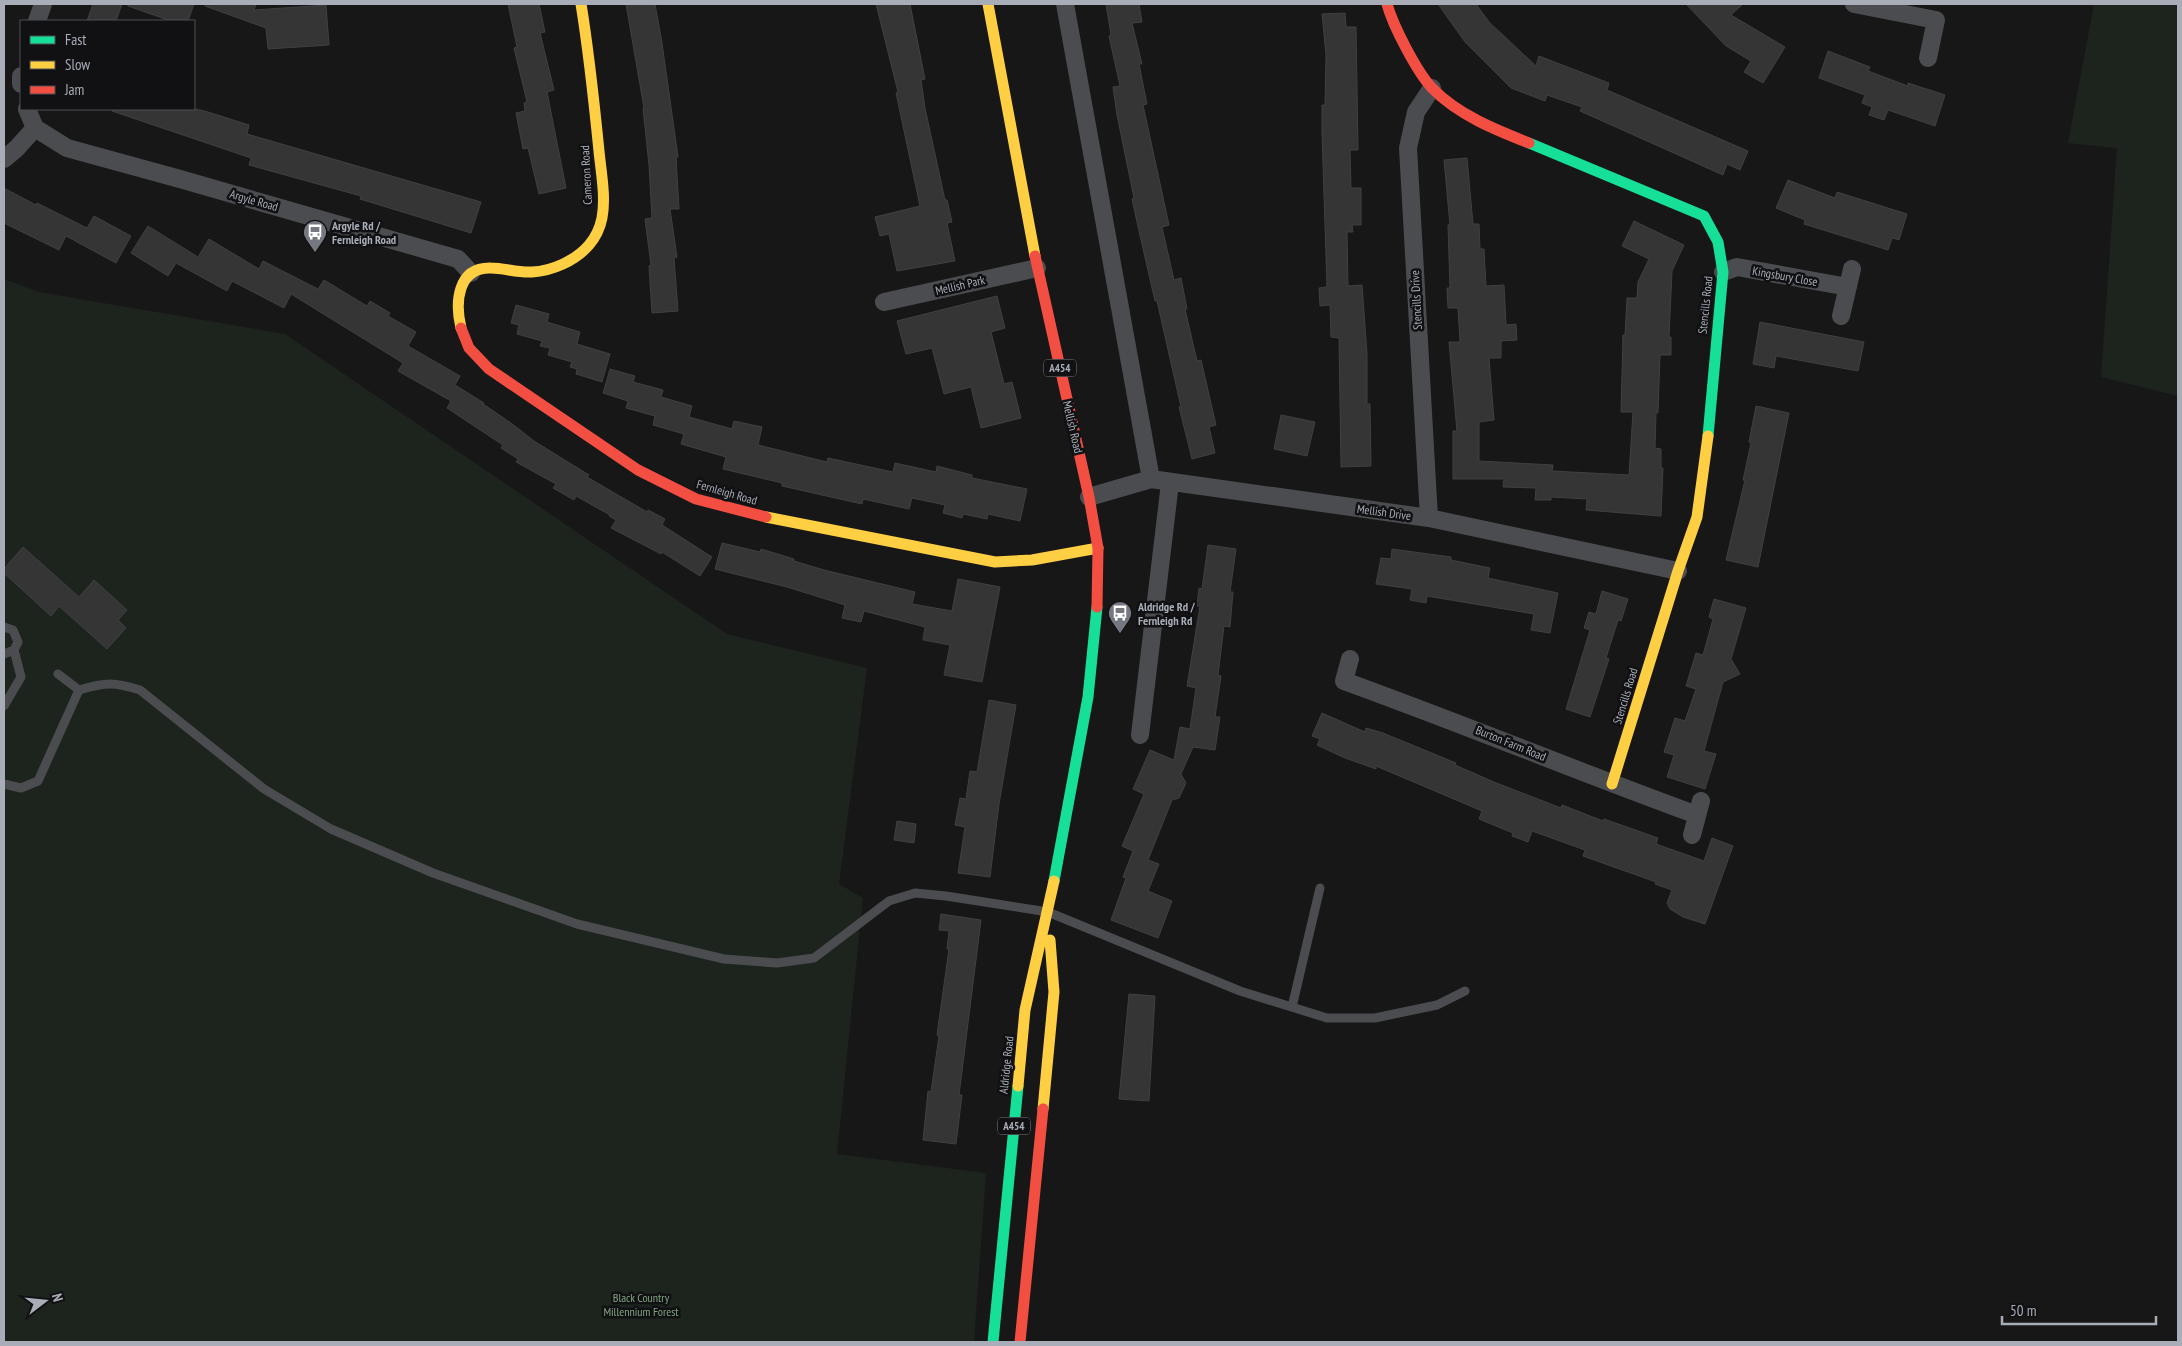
<svg xmlns="http://www.w3.org/2000/svg" width="2182" height="1346" font-family="'PT Sans Narrow',sans-serif">
	<style>
		.green { fill: #1d241e }
		.building { fill: #353536; stroke: #3f4043 }
		.lines { fill: none; stroke-linecap: round; stroke-linejoin: round }
		.lane { stroke: #4b4c50; stroke-width: 9 }
		.street { stroke: #4b4c50; stroke-width: 18 }
		.fast { stroke: #16e098; stroke-width: 11 }
		.slow { stroke: #ffcf43; stroke-width: 11 }
		.jam { stroke: #f24e42; stroke-width: 11 }
		.labels { text-anchor: middle; dominant-baseline: central; stroke-width: 5; stroke-linejoin: round; paint-order: stroke }
		.shield { fill: #111113; stroke: #7b7e86; stroke-width: 1 }
		.shield-label { font-size: 11px; font-weight: bold; fill: #a8adb8 }
		.street-label { font-size: 12px; fill: #a8adb8; stroke: #111113 }
		.poi-label { font-size: 12px; font-weight: bold; fill: #a8adb8; stroke: #111113; text-anchor: start }
		.park-label { font-size: 12px; fill: #7fa381; stroke: #111113 }
	</style>
	<rect width="100%" height="100%" fill="#171717"/>
	<!-- green -->
	<path class="green" d="M 2094,4 L 2178,4 L 2178,396 L 2101,377 L 2117,148 L 2068,143 Z
		M 4,279 L 39,292 L 285,334 L 727,634 L 867,668 L 839,884 L 863,898 L 837,1154 L 986,1173 L 974,1342 L 4,1342 Z"/>
	<!-- building -->
	<path class="building" d="M 93,4 L 122,4 L 116,21 L 87,21 Z
		M 128,4 L 194,4 L 188,21 L 171,21 L 128,6 Z
		M 206,4 L 256,4 L 254,10 L 326,5 L 329,45 L 268,49 L 266,28 L 205,6 Z
		M 508,4 L 539,4 L 545,32 L 540,33 L 554,90 L 547,92 L 566,188 L 539,194 L 528,148 L 523,149 L 516,113 L 525,111 L 524,103 L 527,102 L 514,48 L 517,47 Z
		M 626,4 L 655,4 L 662,43 L 678,157 L 676,157 L 679,209 L 670,209 L 677,257 L 674,258 L 678,311 L 652,313 L 649,266 L 651,265 L 645,219 L 652,218 L 649,165 L 643,108 L 644,108 Z
		M 876,4 L 910,4 L 925,79 L 921,80 L 925,108 L 945,200 L 947,200 L 952,222 L 947,223 L 955,261 L 897,271 L 889,234 L 880,236 L 875,217 L 920,206 L 896,93 L 898,92 Z
		M 1106,4 L 1139,4 L 1142,22 L 1132,23 L 1142,64 L 1139,64 L 1147,104 L 1143,105 L 1169,225 L 1162,227 L 1174,280 L 1181,278 L 1187,309 L 1185,309 L 1197,361 L 1201,360 L 1216,425 L 1209,427 L 1215,453 L 1192,459 L 1179,407 L 1181,407 L 1157,301 L 1155,301 L 1139,231 L 1132,199 L 1134,198 L 1117,115 L 1113,87 L 1120,86 L 1109,36 L 1111,35 Z
		M 1438,4 L 1476,4 L 1489,22 L 1536,66 L 1539,56 L 1609,83 L 1607,90 L 1748,151 L 1740,170 L 1727,164 L 1723,175 L 1580,111 L 1582,107 L 1547,95 L 1545,101 L 1511,88 L 1465,42 Z
		M 1686,4 L 1743,4 L 1731,15 L 1785,47 L 1763,83 L 1744,72 L 1751,61 L 1726,46 Z
		M 1345,13 L 1346,27 L 1356,27 L 1358,150 L 1350,150 L 1351,188 L 1361,188 L 1361,225 L 1352,225 L 1353,232 L 1347,232 L 1348,286 L 1362,285 L 1367,354 L 1367,404 L 1370,404 L 1371,466 L 1341,467 L 1339,338 L 1331,337 L 1330,305 L 1320,306 L 1319,288 L 1327,287 L 1322,133 L 1322,105 L 1325,105 L 1326,55 L 1322,14 Z
		M 1828,51 L 1870,67 L 1868,71 L 1908,86 L 1908,83 L 1945,95 L 1935,126 L 1888,110 L 1884,120 L 1869,115 L 1872,107 L 1862,103 L 1865,95 L 1819,78 Z
		M 112,109 L 196,109 L 208,112 L 249,125 L 247,134 L 481,202 L 471,233 L 360,199 L 361,196 L 249,165 L 251,158 L 112,111 Z
		M 1467,158 L 1473,224 L 1479,224 L 1480,249 L 1484,249 L 1486,286 L 1504,285 L 1506,325 L 1516,324 L 1517,340 L 1501,341 L 1501,358 L 1489,358 L 1494,420 L 1479,422 L 1479,461 L 1553,465 L 1552,471 L 1629,475 L 1633,412 L 1621,412 L 1623,335 L 1625,335 L 1627,298 L 1637,298 L 1638,282 L 1649,259 L 1622,246 L 1634,221 L 1684,245 L 1672,271 L 1669,337 L 1671,337 L 1671,355 L 1660,355 L 1658,413 L 1656,413 L 1655,448 L 1661,449 L 1661,468 L 1663,468 L 1661,516 L 1586,510 L 1587,499 L 1551,497 L 1551,500 L 1535,500 L 1536,488 L 1503,487 L 1504,479 L 1453,479 L 1453,431 L 1457,431 L 1449,342 L 1460,342 L 1458,308 L 1448,308 L 1447,288 L 1450,288 L 1448,225 L 1450,225 L 1444,160 Z
		M 1788,180 L 1835,198 L 1837,192 L 1907,214 L 1899,240 L 1892,238 L 1888,250 L 1804,224 L 1805,220 L 1776,208 Z
		M 4,188 L 36,205 L 37,203 L 87,228 L 94,216 L 131,236 L 116,263 L 66,236 L 59,250 L 4,223 Z
		M 148,226 L 198,257 L 209,239 L 259,269 L 263,261 L 318,289 L 324,280 L 367,306 L 370,301 L 390,313 L 388,316 L 416,332 L 408,346 L 460,376 L 455,385 L 484,403 L 483,404 L 511,423 L 534,441 L 589,475 L 587,477 L 647,512 L 648,510 L 665,519 L 662,525 L 712,557 L 700,576 L 662,552 L 661,554 L 611,528 L 616,520 L 609,516 L 610,515 L 576,496 L 574,500 L 553,488 L 556,484 L 516,462 L 518,459 L 501,448 L 503,445 L 447,408 L 451,401 L 398,371 L 403,363 L 291,294 L 284,308 L 232,281 L 227,291 L 176,263 L 168,276 L 131,253 Z
		M 997,296 L 1005,328 L 991,332 L 1004,384 L 1012,382 L 1021,418 L 981,428 L 971,387 L 944,394 L 932,348 L 906,354 L 897,321 Z
		M 516,305 L 549,314 L 547,322 L 580,332 L 577,344 L 610,354 L 602,382 L 576,374 L 577,369 L 570,367 L 572,362 L 548,355 L 550,348 L 540,346 L 542,341 L 517,334 L 519,325 L 511,323 Z
		M 1760,322 L 1864,342 L 1858,371 L 1776,356 L 1774,368 L 1753,364 Z
		M 610,369 L 635,376 L 633,382 L 663,390 L 661,397 L 692,406 L 689,417 L 732,429 L 734,421 L 762,427 L 758,445 L 766,447 L 827,462 L 828,458 L 893,472 L 895,463 L 936,472 L 937,466 L 972,475 L 972,478 L 1027,489 L 1020,521 L 988,514 L 987,519 L 963,514 L 962,518 L 943,513 L 945,505 L 912,498 L 909,509 L 863,499 L 862,504 L 782,486 L 782,483 L 723,469 L 726,457 L 681,444 L 684,434 L 653,425 L 655,416 L 626,408 L 628,401 L 603,393 Z
		M 1756,406 L 1789,413 L 1758,567 L 1726,560 L 1745,480 L 1743,480 L 1751,443 L 1749,442 Z
		M 1281,415 L 1315,422 L 1307,456 L 1274,449 Z
		M 722,543 L 760,552 L 761,549 L 794,559 L 794,561 L 824,570 L 915,592 L 912,604 L 952,611 L 958,579 L 1000,587 L 982,682 L 944,675 L 950,645 L 923,640 L 925,627 L 864,611 L 861,622 L 842,618 L 845,605 L 787,587 L 715,569 Z
		M 1208,545 L 1236,549 L 1230,592 L 1233,592 L 1230,627 L 1224,626 L 1218,675 L 1221,676 L 1215,717 L 1220,717 L 1215,750 L 1193,747 L 1181,774 L 1186,783 L 1179,798 L 1172,800 L 1148,860 L 1159,864 L 1148,891 L 1172,901 L 1158,938 L 1111,920 L 1126,878 L 1123,877 L 1133,851 L 1122,846 L 1144,794 L 1133,789 L 1150,750 L 1174,760 L 1180,727 L 1190,729 L 1196,688 L 1187,686 L 1200,606 L 1197,606 L 1199,588 L 1202,589 Z
		M 23,547 L 79,597 L 94,580 L 127,610 L 118,620 L 126,628 L 107,649 L 59,606 L 51,616 L 4,573 L 4,569 Z
		M 1392,549 L 1451,557 L 1451,560 L 1490,568 L 1488,578 L 1558,593 L 1550,633 L 1531,630 L 1534,614 L 1427,596 L 1426,603 L 1410,600 L 1412,589 L 1376,584 L 1381,558 L 1391,559 Z
		M 1602,591 L 1628,599 L 1621,621 L 1618,620 L 1606,658 L 1609,659 L 1590,717 L 1566,709 L 1590,630 L 1584,628 L 1589,612 L 1596,614 Z
		M 1714,599 L 1746,608 L 1731,659 L 1740,674 L 1723,682 L 1704,751 L 1716,754 L 1705,789 L 1667,777 L 1674,755 L 1664,752 L 1675,718 L 1685,721 L 1696,689 L 1686,686 L 1696,653 L 1703,655 L 1713,619 L 1709,617 Z
		M 989,700 L 1016,705 L 999,804 L 990,877 L 958,873 L 965,827 L 955,825 L 960,798 L 966,799 L 970,771 L 977,772 Z
		M 1322,713 L 1365,732 L 1366,728 L 1383,733 L 1456,763 L 1455,765 L 1494,782 L 1561,808 L 1562,805 L 1603,821 L 1604,819 L 1658,838 L 1656,844 L 1704,861 L 1712,838 L 1733,846 L 1705,924 L 1683,917 L 1670,909 L 1667,903 L 1672,890 L 1655,884 L 1656,882 L 1583,856 L 1585,850 L 1532,831 L 1528,842 L 1512,836 L 1513,833 L 1479,819 L 1482,811 L 1376,766 L 1376,769 L 1345,758 L 1317,745 L 1320,739 L 1312,736 Z
		M 897,821 L 916,824 L 914,843 L 894,840 Z
		M 941,914 L 981,920 L 959,1095 L 962,1095 L 956,1144 L 923,1140 L 928,1091 L 931,1092 L 939,1036 L 937,1035 L 949,949 L 947,949 L 949,931 L 939,930 Z
		M 1129,994 L 1155,996 L 1149,1101 L 1119,1099 Z"/>
	<g class="lines">
		<!-- lane -->
		<path class="lane" d="M 4,627 L 13,630 L 18,642 L 14,650 L 4,654
			M 58,674 L 79,690
			M 4,706 L 21,677 L 14,650
			M 4,784 L 21,788 L 38,781 L 79,690 C 106,682 114,682 140,690 L 264,789 L 331,829 L 433,873 L 577,924 L 724,959 L 777,963 L 814,958 L 889,901 L 915,893 L 946,896 L 1048,912 L 1240,991 L 1327,1018 L 1375,1018 L 1437,1005 L 1465,991
			M 1292,1007 L 1320,888"/>
		<!-- street -->
		<path class="street" d="M 1065,4 L 1151,479
			M 1854,4 L 1936,20 L 1928,58
			M 37,21 L 43,4
			M 21,76 L 21,84
			M 27,109 L 35,128 L 67,148 L 180,179 L 458,259 L 471,273
			M 4,159 L 16,149 L 35,128
			M 1723,272 L 1737,267 L 1848,287
			M 884,302 L 1037,268
			M 1841,316 L 1852,269
			M 1089,497 L 1151,479 L 1429,518 L 1678,571
			M 1429,518 L 1408,148 L 1416,112 L 1432,88
			M 1350,659 L 1344,681 C 1463,724 1579,772 1697,815
			M 1140,735 L 1170,483
			M 1692,835 L 1701,801"/>
		<!-- fast -->
		<path class="fast" d="M 1529,143 L 1704,216 L 1718,242 L 1723,272 L 1708,436
			M 1054,881 L 1088,697 L 1097,607
			M 993,1342 L 1018,1086"/>
		<!-- slow -->
		<path class="slow" d="M 988,4 L 1035,256
			M 461,328 C 455,303 457,267 491,268 C 504,268 518,273 532,272 C 552,271 575,261 589,245 C 595,238 600,228 602,218 C 606,197 601,172 599,151 C 594,101 589,53 581,4
			M 766,517 L 995,562 L 1032,560 L 1098,548
			M 1612,784 L 1678,571 L 1697,517 L 1708,436
			M 1018,1086 L 1025,1010 L 1054,881
			M 1043,1109 L 1054,992 L 1050,940"/>
		<!-- jam -->
		<path class="jam" d="M 1387,4 C 1393,26 1417,72 1432,88 C 1458,115 1496,130 1529,143
			M 1035,256 L 1089,497 L 1098,548 L 1097,607
			M 461,328 L 469,348 L 489,369 L 638,470 L 696,499 L 766,517
			M 1020,1342 L 1043,1109"/>
	</g>
	<!-- icons -->
	<defs>
		<g id="bus-pin" transform="scale(1.25)"><path d="M0 17L-7.5 6A9.5 9.5 0 1 1 7.5 6Z" fill="#757880" stroke="#111113"/><path d="M-5-6H5V4H4V6H2V4H-2V6H-4V4H-5ZM-3.5-4V0h7V-4ZM-3.5 1.2v1.5H-2V1.2ZM2 1.2v1.5H3.5V1.2Z" fill="#fff"/></g>
	</defs>
	<g fill-rule="evenodd">
		<use href="#bus-pin" x="315" y="232"/>
		<use href="#bus-pin" x="1120" y="613"/>
	</g>
	<g class="labels">
		<!-- shield labels -->
		<g class="shield">
			<rect x="1044" y="359.5" width="32" height="17" rx="4"/>
			<rect x="998" y="1117.5" width="32" height="17" rx="4"/>
		</g>
		<g class="shield-label">
			<text x="1060" y="368">A454</text>
			<text x="1014" y="1126">A454</text>
		</g>
		<!-- street labels -->
		<g class="street-label">
			<text transform="translate(586 175) rotate(-93)">Cameron Road</text>
			<text transform="translate(254 200) rotate(16)">Argyle Road</text>
			<text transform="translate(1785 276) rotate(10)">Kingsbury Close</text>
			<text transform="translate(960 285) rotate(-13)">Mellish Park</text>
			<text transform="translate(1416 300) rotate(-93)">Stencills Drive</text>
			<text transform="translate(1705 305) rotate(-84)">Stencills Road</text>
			<text transform="translate(1073 427) rotate(77)">Mellish Road</text>
			<text transform="translate(727 492) rotate(16)">Fernleigh Road</text>
			<text transform="translate(1384 512) rotate(8)">Mellish Drive</text>
			<text transform="translate(1625 696) rotate(-73)">Stencills Road</text>
			<text transform="translate(1511 743) rotate(22)">Burton Farm Road</text>
			<text transform="translate(1006 1065) rotate(-84)">Aldridge Road</text>
		</g>
		<!-- poi labels -->
		<g class="poi-label">
			<text x="332" y="225">Argyle Rd /<tspan x="332" dy="14">Fernleigh Road</tspan></text>
			<text x="1138" y="606">Aldridge Rd /<tspan x="1138" dy="14">Fernleigh Rd</tspan></text>
		</g>
		<!-- park labels -->
		<g class="park-label">
			<text x="641" y="1297">Black Country<tspan x="641" dy="14">Millennium Forest</tspan></text>
		</g>
	</g>
	<!-- border -->
	<rect width="2182" height="1346" fill="none" stroke="#a8adb8" stroke-width="10"/>
	<!-- legend -->
	<rect x="20" y="20" width="175" height="90" fill="#111113" stroke="#4d4f55"/>
	<rect x="30" y="36" width="25" height="8" fill="#16e098" stroke="#4d4f55"/>
	<text x="65" y="45" font-size="15" fill="#a8adb8">Fast</text>
	<rect x="30" y="61" width="25" height="8" fill="#ffcf43" stroke="#4d4f55"/>
	<text x="65" y="70" font-size="15" fill="#a8adb8">Slow</text>
	<rect x="30" y="86" width="25" height="8" fill="#f24e42" stroke="#4d4f55"/>
	<text x="65" y="95" font-size="15" fill="#a8adb8">Jam</text>
	<!-- north arrow -->
	<g transform="translate(45 1301) rotate(74)" stroke="#111113" stroke-width="4" paint-order="stroke">
	<path d="M0-4L9 19L0 12L-9 19Z" fill="#a8adb8"/>
	<text y="-8" font-size="14" font-weight="bold" text-anchor="middle" fill="#a8adb8">N</text>
	</g>
	<!-- scale -->
	<path d="M2002 1316v8h154v-8" fill="none" stroke="#a8adb8" stroke-width="2.5"/>
	<text x="2010" y="1316" font-size="15" fill="#a8adb8" stroke="#111113" stroke-width="4" paint-order="stroke">50 m</text>
</svg>
